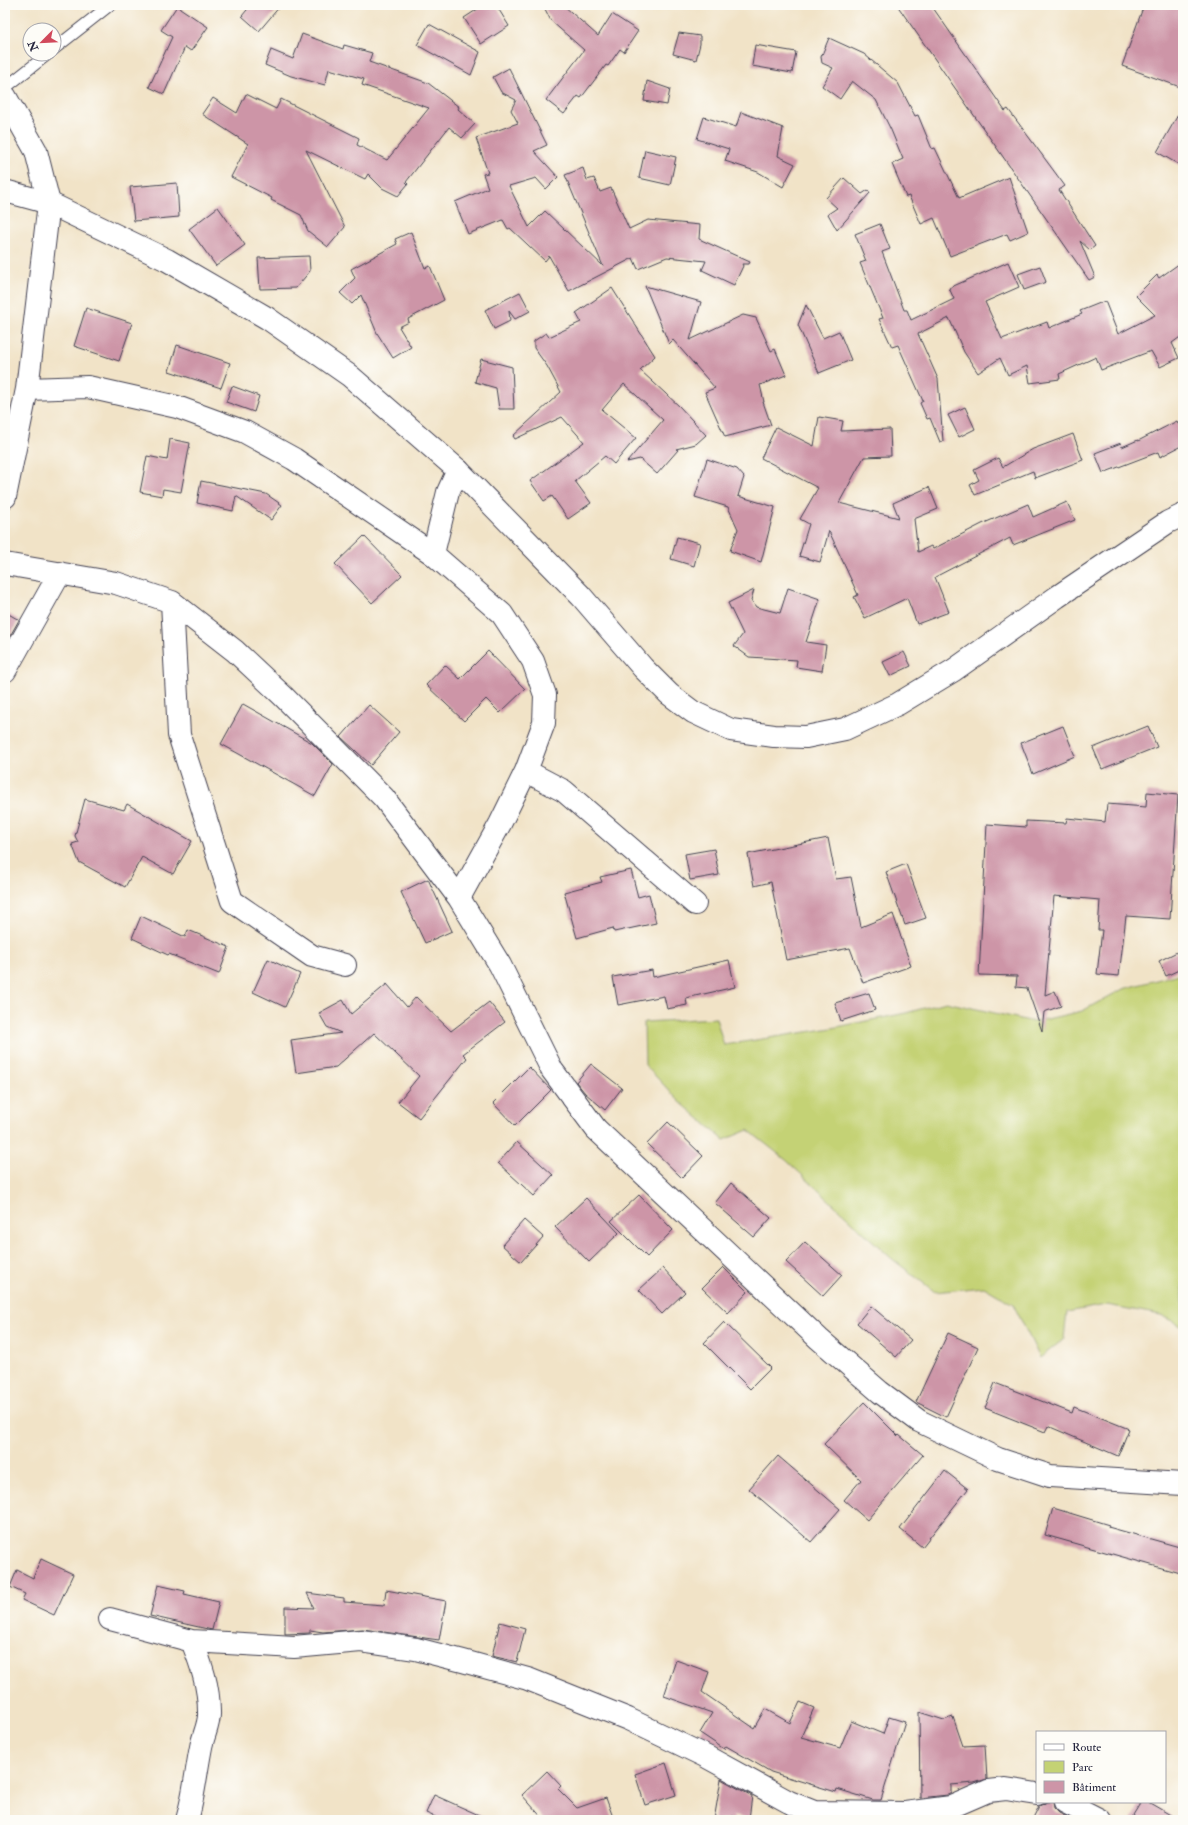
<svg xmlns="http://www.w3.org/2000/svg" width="1188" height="1825" font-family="'IM FELL Double Pica',serif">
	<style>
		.green { fill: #c4d274; stroke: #737a58 }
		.building { fill: #cd95a7 }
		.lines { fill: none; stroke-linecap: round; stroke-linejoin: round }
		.service-casing { stroke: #413f50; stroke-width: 13 }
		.minor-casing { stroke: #413f50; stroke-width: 24 }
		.tertiary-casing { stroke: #413f50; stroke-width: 24 }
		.service { stroke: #fff; stroke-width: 11 }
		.minor { stroke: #fff; stroke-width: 22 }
		.tertiary { stroke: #fff; stroke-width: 22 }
	</style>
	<rect width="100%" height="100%" fill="#fdfcf7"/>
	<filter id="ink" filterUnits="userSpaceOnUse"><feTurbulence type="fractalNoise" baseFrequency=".025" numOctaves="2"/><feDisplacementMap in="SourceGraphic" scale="8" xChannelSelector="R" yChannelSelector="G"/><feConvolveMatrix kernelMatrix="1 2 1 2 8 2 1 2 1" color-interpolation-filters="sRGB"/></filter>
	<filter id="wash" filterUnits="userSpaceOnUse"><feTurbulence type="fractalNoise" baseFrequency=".012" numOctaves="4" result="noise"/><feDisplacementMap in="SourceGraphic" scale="16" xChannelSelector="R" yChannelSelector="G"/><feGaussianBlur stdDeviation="0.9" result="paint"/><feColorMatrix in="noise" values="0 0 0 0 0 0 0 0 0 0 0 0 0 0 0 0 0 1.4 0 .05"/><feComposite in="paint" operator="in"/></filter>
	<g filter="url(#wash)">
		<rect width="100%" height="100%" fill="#f1e3c7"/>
		<!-- green -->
		<path class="green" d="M 1183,973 L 1183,1326 L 1161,1315 L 1107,1305 L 1067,1312 L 1064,1339 L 1040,1358 L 1013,1304 L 984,1287 L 935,1292 L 891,1258 L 786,1160 L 748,1130 L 724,1140 L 679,1101 L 645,1065 L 644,1022 L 716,1018 L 724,1045 L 832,1028 L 906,1013 L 946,1002 L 1034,1022 L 1082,1011 L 1123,989 Z"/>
		<g id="blocks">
			<!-- building -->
			<path class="building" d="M 251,5 L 281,5 L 259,31 L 242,16 Z
				M 484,5 L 496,5 L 509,26 L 481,44 L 464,18 Z
				M 543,5 L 563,5 L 598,36 L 612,14 L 638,31 L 624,52 L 620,49 L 608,66 L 606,65 L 581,98 L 578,96 L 564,114 L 546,100 L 584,50 L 551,21 Z
				M 897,5 L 931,5 L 1005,111 L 1008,109 L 1065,186 L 1059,190 L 1095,246 L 1090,250 L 1080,241 L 1095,277 L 1089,280 Z
				M 1144,5 L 1183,5 L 1183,88 L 1122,66 Z
				M 177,6 L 208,27 L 191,51 L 185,47 L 164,94 L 149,87 L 172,37 L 161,30 Z
				M 429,24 L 480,52 L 471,75 L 417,45 Z
				M 679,33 L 700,36 L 700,44 L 696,60 L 673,54 Z
				M 302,34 L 343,49 L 344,45 L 372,53 L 369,62 L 428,83 L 459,107 L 458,109 L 475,124 L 462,138 L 449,127 L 406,182 L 408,184 L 398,196 L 382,188 L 368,174 L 365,179 L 306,150 L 345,227 L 328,247 L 308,231 L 301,215 L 271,200 L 272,198 L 231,177 L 248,144 L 202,114 L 213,98 L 237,113 L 246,94 L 276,109 L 281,99 L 359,138 L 357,145 L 387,160 L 429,108 L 362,85 L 364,79 L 329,69 L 325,85 L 291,76 L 265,65 L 271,50 L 293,59 Z
				M 829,38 L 864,54 L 898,83 L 915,116 L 918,115 L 932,149 L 935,148 L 959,198 L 1009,177 L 1028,232 L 1010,240 L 1007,234 L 950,256 L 934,218 L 921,224 L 909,196 L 906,197 L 892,164 L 903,159 L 891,130 L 876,100 L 852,81 L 840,99 L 822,86 L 833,68 L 822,63 L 821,57 Z
				M 755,45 L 796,52 L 792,73 L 752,66 Z
				M 509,68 L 547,145 L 534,151 L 558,177 L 546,189 L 536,178 L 509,186 L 529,227 L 545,211 L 603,266 L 565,175 L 583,168 L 587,180 L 594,178 L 600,192 L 611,188 L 629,229 L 648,220 L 700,225 L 699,239 L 750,262 L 749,264 L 742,264 L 743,266 L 734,285 L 702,270 L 706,261 L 667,257 L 638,269 L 633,258 L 569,291 L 549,256 L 545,261 L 510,228 L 508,229 L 503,220 L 468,234 L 455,202 L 488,188 L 483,174 L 488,173 L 476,138 L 518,123 L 511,110 L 516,100 L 501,92 L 493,77 Z
				M 647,81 L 670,89 L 667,105 L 644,101 Z
				M 1183,106 L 1183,167 L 1157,152 Z
				M 741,112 L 783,128 L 778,156 L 795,164 L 783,187 L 758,172 L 725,161 L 729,149 L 697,139 L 704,117 L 736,127 Z
				M 645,150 L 676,157 L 670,185 L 639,178 Z
				M 844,178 L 862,194 L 868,190 L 870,193 L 837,230 L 828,214 L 837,208 L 826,198 Z
				M 177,183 L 179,217 L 134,221 L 130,187 Z
				M 218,207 L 245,245 L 216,266 L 189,229 Z
				M 880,224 L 890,249 L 882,252 L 904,310 L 907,310 L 911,320 L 954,299 L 949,288 L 1008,262 L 1019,287 L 985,302 L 1002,339 L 1047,322 L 1049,328 L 1082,314 L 1080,311 L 1105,301 L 1118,334 L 1155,315 L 1136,296 L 1157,275 L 1159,278 L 1183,261 L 1183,335 L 1172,343 L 1179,358 L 1160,367 L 1151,351 L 1101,370 L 1096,357 L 1059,374 L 1060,379 L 1030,383 L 1027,366 L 1008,375 L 1000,358 L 978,373 L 964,352 L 949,318 L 918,334 L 938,379 L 943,441 L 940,442 L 930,418 L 927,419 L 920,403 L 923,401 L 898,345 L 892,347 L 879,319 L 883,318 L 860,263 L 866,261 L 855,234 Z
				M 411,232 L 425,268 L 430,266 L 444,300 L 408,319 L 409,322 L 399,327 L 411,347 L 393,358 L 377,333 L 361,295 L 352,304 L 340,293 L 355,278 L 351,269 L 397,244 L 395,239 Z
				M 309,256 L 310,271 L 296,288 L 260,289 L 258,258 Z
				M 1040,266 L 1046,282 L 1024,290 L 1018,274 Z
				M 645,286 L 701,302 L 690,340 L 743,315 L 756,318 L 771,351 L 775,349 L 786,375 L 760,385 L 764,402 L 763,402 L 771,425 L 725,437 L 705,392 L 715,388 L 673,340 L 669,344 Z
				M 612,288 L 655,356 L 640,370 L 679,406 L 706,435 L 696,444 L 676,449 L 678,450 L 657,474 L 640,459 L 627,462 L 663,420 L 624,384 L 602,410 L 636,438 L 614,464 L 605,456 L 575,481 L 591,503 L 568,519 L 552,496 L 544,501 L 530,481 L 584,442 L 562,417 L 515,439 L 513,436 L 561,392 L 547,366 L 534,348 L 534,341 L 546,333 L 549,337 L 581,322 L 576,313 Z
				M 520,292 L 530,311 L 515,319 L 509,311 L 510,321 L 494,329 L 485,310 Z
				M 806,305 L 823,338 L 839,331 L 851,360 L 819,373 L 798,325 Z
				M 86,308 L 132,323 L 119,361 L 74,346 Z
				M 177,345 L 230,363 L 221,388 L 169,371 Z
				M 481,359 L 512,367 L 514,409 L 499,409 L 496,388 L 475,382 Z
				M 232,386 L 259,396 L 254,412 L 226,402 Z
				M 965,407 L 975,429 L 959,437 L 948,415 Z
				M 819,417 L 843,421 L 841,431 L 890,429 L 891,456 L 864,457 L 839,503 L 899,518 L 893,503 L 929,487 L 938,509 L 914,519 L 918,552 L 931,546 L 933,549 L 982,524 L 1028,504 L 1033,517 L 1067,502 L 1075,520 L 1013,545 L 1010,538 L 935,577 L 949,612 L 917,624 L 907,598 L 865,618 L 854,597 L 858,595 L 829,531 L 820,562 L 799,556 L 809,524 L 800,519 L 818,488 L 761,458 L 776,427 L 814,446 Z
				M 1177,421 L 1183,432 L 1183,445 L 1160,457 L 1158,452 L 1103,473 L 1095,453 L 1121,443 L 1122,447 L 1138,440 L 1138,441 Z
				M 1073,434 L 1083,460 L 1035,478 L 1033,471 L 975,495 L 970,485 L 979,480 L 974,470 L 998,458 L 1003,467 L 1033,449 Z
				M 170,439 L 190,443 L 181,492 L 163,489 L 162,496 L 140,492 L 147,456 L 167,460 Z
				M 707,459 L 737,469 L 744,477 L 738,496 L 775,507 L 761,562 L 730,551 L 738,529 L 728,507 L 695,497 Z
				M 201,481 L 266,494 L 282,505 L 271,520 L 236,496 L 233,511 L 197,503 Z
				M 364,536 L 402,575 L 372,603 L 335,564 Z
				M 677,537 L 700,543 L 694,566 L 671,559 Z
				M 788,588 L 820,599 L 806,642 L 826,645 L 822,671 L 796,667 L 797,660 L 749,657 L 734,646 L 743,634 L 728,603 L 754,590 L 751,600 L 756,607 L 780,613 Z
				M 5,612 L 19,620 L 5,645 Z
				M 488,651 L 525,689 L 500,713 L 486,699 L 464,721 L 426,685 L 445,665 L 460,679 Z
				M 904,652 L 911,666 L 890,676 L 883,662 Z
				M 243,704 L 312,743 L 333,764 L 315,796 L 221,744 Z
				M 369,705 L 399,732 L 371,765 L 341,737 Z
				M 1063,726 L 1075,756 L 1033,774 L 1021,743 Z
				M 1148,726 L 1157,747 L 1102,769 L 1093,748 Z
				M 1147,792 L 1178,795 L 1170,919 L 1126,916 L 1119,976 L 1097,974 L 1102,930 L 1098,930 L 1100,900 L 1054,896 L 1045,995 L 1055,991 L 1061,1006 L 1044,1012 L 1042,1031 L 1027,988 L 1016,987 L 1017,976 L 979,975 L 987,824 L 1026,827 L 1026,821 L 1066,823 L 1067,818 L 1105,822 L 1107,804 L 1146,807 Z
				M 85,799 L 124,810 L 127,804 L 192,841 L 173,874 L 142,857 L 125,887 L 79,862 L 72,844 L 78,842 L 75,836 Z
				M 828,838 L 836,879 L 851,877 L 861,927 L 893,914 L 911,966 L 863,983 L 850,948 L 786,960 L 771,882 L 754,886 L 748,854 Z
				M 714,849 L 719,875 L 690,880 L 685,854 Z
				M 906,864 L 926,918 L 905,925 L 886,872 Z
				M 631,870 L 638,897 L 649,894 L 656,923 L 614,932 L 613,928 L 577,938 L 564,892 L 602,882 L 600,877 Z
				M 428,879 L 452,931 L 425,943 L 401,892 Z
				M 141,916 L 185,937 L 188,930 L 229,947 L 219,974 L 169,954 L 168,955 L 132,938 Z
				M 1183,949 L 1183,968 L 1166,976 L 1159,961 Z
				M 268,959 L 300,974 L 285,1007 L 253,992 Z
				M 729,960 L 735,987 L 686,998 L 687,1005 L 667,1009 L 664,996 L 618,1005 L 613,977 L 652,970 L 653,977 Z
				M 387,984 L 407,1007 L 416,997 L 451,1031 L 489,1002 L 505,1022 L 463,1054 L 467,1058 L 419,1118 L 398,1102 L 419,1076 L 374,1033 L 336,1067 L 296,1073 L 291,1040 L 341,1033 L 327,1027 L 319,1013 L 343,1000 L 351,1014 Z
				M 869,993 L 875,1010 L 841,1021 L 835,1003 Z
				M 591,1064 L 622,1088 L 605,1110 L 585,1093 L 576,1082 Z
				M 529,1067 L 551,1090 L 515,1126 L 493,1103 Z
				M 668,1122 L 703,1156 L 682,1178 L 647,1144 Z
				M 517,1142 L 553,1175 L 534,1196 L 498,1163 Z
				M 731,1183 L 771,1218 L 754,1237 L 715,1203 Z
				M 639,1195 L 673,1230 L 647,1257 L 611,1221 Z
				M 586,1198 L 619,1233 L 589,1262 L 555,1227 Z
				M 524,1220 L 543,1237 L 521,1262 L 502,1245 Z
				M 805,1242 L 842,1275 L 823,1296 L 786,1262 Z
				M 723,1267 L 748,1292 L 728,1313 L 702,1288 Z
				M 663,1268 L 685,1292 L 662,1314 L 639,1290 Z
				M 871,1306 L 911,1340 L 896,1357 L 857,1323 Z
				M 724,1322 L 771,1368 L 750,1389 L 704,1343 Z
				M 948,1333 L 978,1347 L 946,1417 L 916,1402 Z
				M 995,1383 L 1072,1413 L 1074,1407 L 1129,1429 L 1118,1456 L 1048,1426 L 1045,1432 L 985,1408 Z
				M 864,1402 L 898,1436 L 899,1435 L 923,1455 L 867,1520 L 844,1500 L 861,1480 L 824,1444 Z
				M 778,1456 L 840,1509 L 811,1542 L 749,1489 Z
				M 945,1471 L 968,1489 L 922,1547 L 900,1529 Z
				M 1053,1508 L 1109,1525 L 1108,1527 L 1183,1548 L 1183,1574 L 1045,1535 Z
				M 41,1559 L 73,1574 L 54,1615 L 22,1600 L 25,1594 L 10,1587 L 17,1570 L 33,1578 Z
				M 158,1585 L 185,1591 L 184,1594 L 219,1602 L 212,1630 L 150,1616 Z
				M 386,1590 L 446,1601 L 439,1640 L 363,1629 L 323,1632 L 310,1630 L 310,1633 L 285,1634 L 285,1607 L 314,1608 L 307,1593 L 344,1598 L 344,1602 L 384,1605 Z
				M 500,1622 L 525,1629 L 517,1662 L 492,1656 Z
				M 676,1660 L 709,1672 L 702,1692 L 754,1728 L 765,1709 L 790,1723 L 800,1702 L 814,1708 L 801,1737 L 840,1748 L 851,1721 L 883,1734 L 889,1717 L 905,1722 L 881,1800 L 873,1800 L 837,1789 L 836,1792 L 771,1772 L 726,1746 L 724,1749 L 700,1733 L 712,1713 L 664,1696 Z
				M 919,1712 L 944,1720 L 953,1717 L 963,1746 L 985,1745 L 987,1779 L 974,1783 L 951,1785 L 951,1793 L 948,1795 L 920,1798 Z
				M 666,1763 L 676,1795 L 645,1805 L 635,1774 Z
				M 547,1771 L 561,1786 L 558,1789 L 577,1808 L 606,1798 L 614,1820 L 544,1820 L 522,1795 Z
				M 721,1779 L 752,1796 L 749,1819 L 732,1816 L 733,1820 L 714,1820 Z
				M 434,1795 L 490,1820 L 442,1820 L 426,1813 Z
				M 1047,1802 L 1053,1802 L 1054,1808 L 1059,1813 L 1073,1820 L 1032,1820 L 1039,1806 Z
				M 1142,1802 L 1148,1802 L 1179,1820 L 1131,1820 Z"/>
		</g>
	</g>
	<g filter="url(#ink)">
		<use href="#blocks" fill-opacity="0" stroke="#413f50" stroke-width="1"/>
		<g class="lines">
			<!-- service casing -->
			<g class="service-casing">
				<path id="service" d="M 54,49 L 110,5
					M 5,88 L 48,54"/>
			</g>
			<!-- minor casing -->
			<g class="minor-casing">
				<path id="minor" d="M 5,96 L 36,151 L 49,203 L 27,389 L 5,497
					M 27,389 L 88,387 L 177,407 L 245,432 L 294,459 L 433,554 L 502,614 L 533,661 L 545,695 L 544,723 L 526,771 L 500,824 L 459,898
					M 433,554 L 448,492 L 458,470
					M 5,564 L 116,583 L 172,602 L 235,651 L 283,696 L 384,798 L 459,898 L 500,965 L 552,1070 L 596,1129 L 819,1339 L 880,1392 L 919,1421 L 998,1459 L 1050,1476 L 1183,1484
					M 172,602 L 179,735 L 232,901 L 312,956 L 345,965
					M 5,671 L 60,573
					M 526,771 L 564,791 L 695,904
					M 110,1619 L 192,1641 L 294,1647 L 361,1641 L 416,1649 L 463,1661 L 528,1679 L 628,1719 L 707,1757 L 789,1802 L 814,1812 L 905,1813 L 951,1807 L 988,1791 L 1006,1789 L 1037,1794
					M 1065,1802 L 1100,1820
					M 187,1820 C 194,1796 196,1772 201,1747 C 203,1736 210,1723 209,1712 C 209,1686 201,1664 192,1641"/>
			</g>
			<!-- tertiary casing -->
			<g class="tertiary-casing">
				<path id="tertiary" d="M 5,191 L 49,203 L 167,260 L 267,318 L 350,376 L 458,470 L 581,596 L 643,668 L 669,694 L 693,712 L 731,730 L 774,736 L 806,737 L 845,729 L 898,704 L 954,670 L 1057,597 L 1168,522 L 1183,515"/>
			</g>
			<!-- service -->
			<use href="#service" class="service"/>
			<!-- minor -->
			<use href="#minor" class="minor"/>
			<!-- tertiary -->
			<use href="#tertiary" class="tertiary"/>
		</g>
	</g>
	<!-- margin -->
	<rect width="1188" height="1825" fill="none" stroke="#fdfcf7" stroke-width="20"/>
	<!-- legend -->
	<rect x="1036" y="1731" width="130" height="72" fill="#fdfcf7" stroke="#a5a5ac"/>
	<rect x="1044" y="1744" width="20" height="6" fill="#ffffff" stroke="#a5a5ac"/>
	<text x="1072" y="1751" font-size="12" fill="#22223b">Route</text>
	<rect x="1044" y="1761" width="20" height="12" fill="#c4d274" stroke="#a5a5ac"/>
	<text x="1072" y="1771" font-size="12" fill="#22223b">Parc</text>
	<rect x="1044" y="1781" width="20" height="12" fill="#cd95a7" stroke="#a5a5ac"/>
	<text x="1072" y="1791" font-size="12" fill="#22223b">Bâtiment</text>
	<!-- north arrow -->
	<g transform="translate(42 42) rotate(246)"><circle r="19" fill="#fdfcf7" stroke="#a5a5ac"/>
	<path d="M0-3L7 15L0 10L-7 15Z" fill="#d1495b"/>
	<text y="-6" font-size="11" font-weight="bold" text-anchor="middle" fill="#22223b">N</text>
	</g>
</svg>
